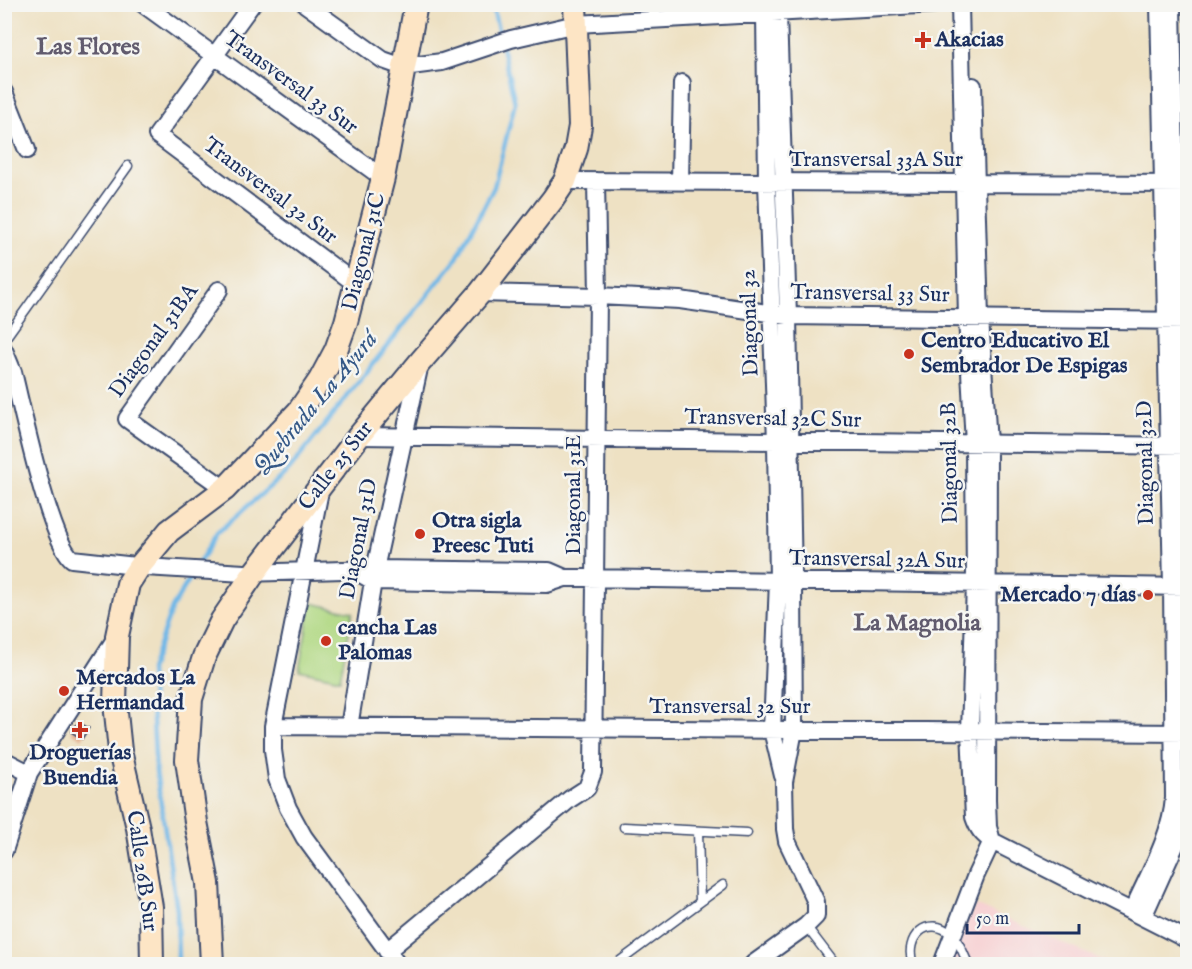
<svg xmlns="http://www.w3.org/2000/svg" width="1192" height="969" font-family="'IM FELL English',serif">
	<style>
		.built { fill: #f7cfd1 }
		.green { fill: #b0d882; stroke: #668470; stroke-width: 1.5 }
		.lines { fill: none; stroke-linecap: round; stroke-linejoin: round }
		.stream { stroke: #6fb7e7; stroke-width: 4.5 }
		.building { fill: #e2ae8b }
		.service-casing { stroke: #3b4a6d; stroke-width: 11 }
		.minor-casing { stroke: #3b4a6d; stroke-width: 20 }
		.secondary-casing { stroke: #3b4a6d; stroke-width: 26 }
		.service { stroke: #fff; stroke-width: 8 }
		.minor { stroke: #fff; stroke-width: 16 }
		.secondary { stroke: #fde5c5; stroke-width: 22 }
		.poi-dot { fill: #c8321e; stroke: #f6f6f2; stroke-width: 2 }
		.labels { text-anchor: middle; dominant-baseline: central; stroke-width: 5; stroke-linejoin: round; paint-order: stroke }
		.poi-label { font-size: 22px; font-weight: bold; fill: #1b2f5e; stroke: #f6f6f2; text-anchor: start }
		.street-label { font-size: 22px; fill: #1b2f5e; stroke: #f6f6f2 }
		.neighbourhood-label { font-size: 24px; font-weight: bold; fill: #615b6e; stroke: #f6f6f2 }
		.water-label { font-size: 24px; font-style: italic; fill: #345887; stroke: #f6f6f2 }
	</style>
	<rect width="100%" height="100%" fill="#f6f6f2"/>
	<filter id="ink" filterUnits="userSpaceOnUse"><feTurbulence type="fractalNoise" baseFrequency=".0167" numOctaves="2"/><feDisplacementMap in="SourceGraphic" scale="12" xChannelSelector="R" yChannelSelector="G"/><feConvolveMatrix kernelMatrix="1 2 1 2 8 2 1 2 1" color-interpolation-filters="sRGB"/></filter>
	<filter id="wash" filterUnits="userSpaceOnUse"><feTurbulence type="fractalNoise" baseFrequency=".008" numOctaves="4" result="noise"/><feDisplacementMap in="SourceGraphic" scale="24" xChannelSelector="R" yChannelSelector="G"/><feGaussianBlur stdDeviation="1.35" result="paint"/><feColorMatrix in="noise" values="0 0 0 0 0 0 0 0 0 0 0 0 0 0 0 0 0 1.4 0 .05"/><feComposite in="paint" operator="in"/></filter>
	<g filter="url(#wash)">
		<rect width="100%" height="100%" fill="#eee1c3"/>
		<!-- built -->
		<path class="built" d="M 975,905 L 1111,964 L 945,964 Z"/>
		<!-- green -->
		<path class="green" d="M 311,603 L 353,612 L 340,679 L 299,670 Z"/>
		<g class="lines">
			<!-- stream -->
			<path class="stream" d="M 197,566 L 217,533 L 289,470 L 457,258 L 494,187 L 515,103 L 492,4
				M 178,964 L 177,910 L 156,771 L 150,670 L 172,608 L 193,573"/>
		</g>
		<g id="blocks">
			<!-- building -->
			<path class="building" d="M 78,722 L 89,728 L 82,739 L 71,732 Z"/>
		</g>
	</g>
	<g filter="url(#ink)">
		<use href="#blocks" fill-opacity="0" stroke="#3b4a6d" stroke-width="1.5"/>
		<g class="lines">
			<!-- service casing -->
			<g class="service-casing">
				<path id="service" d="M 4,340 L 128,166
					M 624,827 L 747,833
					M 698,831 L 700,902
					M 806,926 L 835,964
					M 616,964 L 723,885
					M 913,964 C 903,938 928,913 952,935 C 960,942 964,955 968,964"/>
			</g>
			<!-- minor casing -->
			<g class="minor-casing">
				<path id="minor" d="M 143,4 L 383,178
					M 252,4 L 157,135 L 356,284
					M 305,4 L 383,60 L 403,67 L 442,62 L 511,39 L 576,24 L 937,4
					M 768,4 L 765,14 L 767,182 L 776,442 L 778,581 L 772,730 L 783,776
					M 960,4 L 967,318 L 974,444 L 975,584 L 970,731 L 974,817 C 978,829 982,834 992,841 L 1188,940
					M 1172,4 L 1183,586 L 1188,685
					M 4,92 L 27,150
					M 565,181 L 1188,184
					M 680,182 L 682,83
					M 219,290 L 127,419 L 225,489
					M 480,293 L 598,296 L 680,300 L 788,316 L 1188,321
					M 4,350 L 13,372 C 22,408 49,539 72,559 L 145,567 L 244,573 L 375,569 L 549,571 L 565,578
					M 359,436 L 1188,446
					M 320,491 L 273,726 L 273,750 L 277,779 L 288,808 L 304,837 L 397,964
					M 354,570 L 373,581 L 547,584 L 565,578 L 584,578 L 1188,587
					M 273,726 L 1188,733
					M 349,727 L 375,569 L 420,364
					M 4,760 L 29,773
					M 4,851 L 29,773 L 117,636
					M 1132,912 C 1148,875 1171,838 1174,798 L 1172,586 L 1159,4
					M 1143,917 L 1179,837 L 1184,816 L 1188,776
					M 387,951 L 570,799 L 587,788 L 593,772 L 598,296 L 596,181
					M 753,964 L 806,926 L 816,916 L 816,902 L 787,841 L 785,829 L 784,782 L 794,730 L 793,582 L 788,316 L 778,14 L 774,4
					M 942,964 L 976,875 L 992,841 L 988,827 L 987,800 L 988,444 L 980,318 L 973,86"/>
			</g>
			<!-- secondary casing -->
			<g class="secondary-casing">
				<path id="secondary" d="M 152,964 L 151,907 L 138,828 L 120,751 L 115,703 L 117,636 L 128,584 L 139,567 L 169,531 L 225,489 L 299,411 L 320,380 L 336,350 L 346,322 L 383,178 L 416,4
					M 212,964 L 208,883 L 196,822 L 187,760 L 191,699 L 204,657 L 222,620 L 254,573 L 359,436 L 421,361 L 480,293 L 553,199 L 565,181 L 576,149 L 580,126 L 575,4"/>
			</g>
			<!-- service -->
			<use href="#service" class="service"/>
			<!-- minor -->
			<use href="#minor" class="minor"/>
			<!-- secondary -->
			<use href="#secondary" class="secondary"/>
		</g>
	</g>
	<!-- markers -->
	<g class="poi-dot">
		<path d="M920 31h6v6h6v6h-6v6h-6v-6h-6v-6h6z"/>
		<circle cx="909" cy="354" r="6"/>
		<circle cx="420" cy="534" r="6"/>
		<circle cx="1148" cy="595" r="6"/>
		<circle cx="326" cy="641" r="6"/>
		<circle cx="64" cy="691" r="6"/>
		<path d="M77 721h6v6h6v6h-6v6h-6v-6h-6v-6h6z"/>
	</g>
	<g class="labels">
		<!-- poi labels -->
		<g class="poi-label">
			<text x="935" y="40">Akacias</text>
			<text x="921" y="341">Centro Educativo El<tspan x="921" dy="25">Sembrador De Espigas</tspan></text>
			<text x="432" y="521">Otra sigla<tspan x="432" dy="25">Preesc Tuti</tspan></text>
			<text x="1136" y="595" text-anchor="end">Mercado 7 días</text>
			<text x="338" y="628">cancha Las<tspan x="338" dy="25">Palomas</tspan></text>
			<text x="76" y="678">Mercados La<tspan x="76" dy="25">Hermandad</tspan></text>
			<text x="80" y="753" text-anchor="middle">Droguerías<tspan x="80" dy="25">Buendia</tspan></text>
		</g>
		<!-- street labels -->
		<g class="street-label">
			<text transform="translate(291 83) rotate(36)">Transversal 33 Sur</text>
			<text x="876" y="160">Transversal 33A Sur</text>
			<text transform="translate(270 191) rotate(37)">Transversal 32 Sur</text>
			<text transform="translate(364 252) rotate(-76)">Diagonal 31C</text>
			<text transform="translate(870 294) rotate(1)">Transversal 33 Sur</text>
			<text transform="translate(750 323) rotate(-92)">Diagonal 32</text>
			<text transform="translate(154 341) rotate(-54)">Diagonal 31BA</text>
			<text transform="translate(773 419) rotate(1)">Transversal 32C Sur</text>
			<text transform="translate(950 463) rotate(-91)">Diagonal 32B</text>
			<text transform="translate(1146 463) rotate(-91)">Diagonal 32D</text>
			<text transform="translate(336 466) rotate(-52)">Calle 25 Sur</text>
			<text transform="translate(574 495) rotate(-90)">Diagonal 31E</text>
			<text transform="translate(359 539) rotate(-79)">Diagonal 31D</text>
			<text transform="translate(877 560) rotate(1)">Transversal 32A Sur</text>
			<text x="730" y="707">Transversal 32 Sur</text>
			<text transform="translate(142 871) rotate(82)">Calle 26B Sur</text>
		</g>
		<!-- neighbourhood labels -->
		<g class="neighbourhood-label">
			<text x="88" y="47">Las Flores</text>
			<text x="917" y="623">La Magnolia</text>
		</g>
		<!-- water labels -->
		<g class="water-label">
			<text transform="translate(316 403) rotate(-50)">Quebrada La Ayurá</text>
		</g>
	</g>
	<!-- margin -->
	<rect width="1192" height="969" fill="none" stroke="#f6f6f2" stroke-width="24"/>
	<!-- scale -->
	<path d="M967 924v9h112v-9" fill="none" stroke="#1b2f5e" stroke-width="3"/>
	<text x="976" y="924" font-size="18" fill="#1b2f5e" stroke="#f6f6f2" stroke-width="4.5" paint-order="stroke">50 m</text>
</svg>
